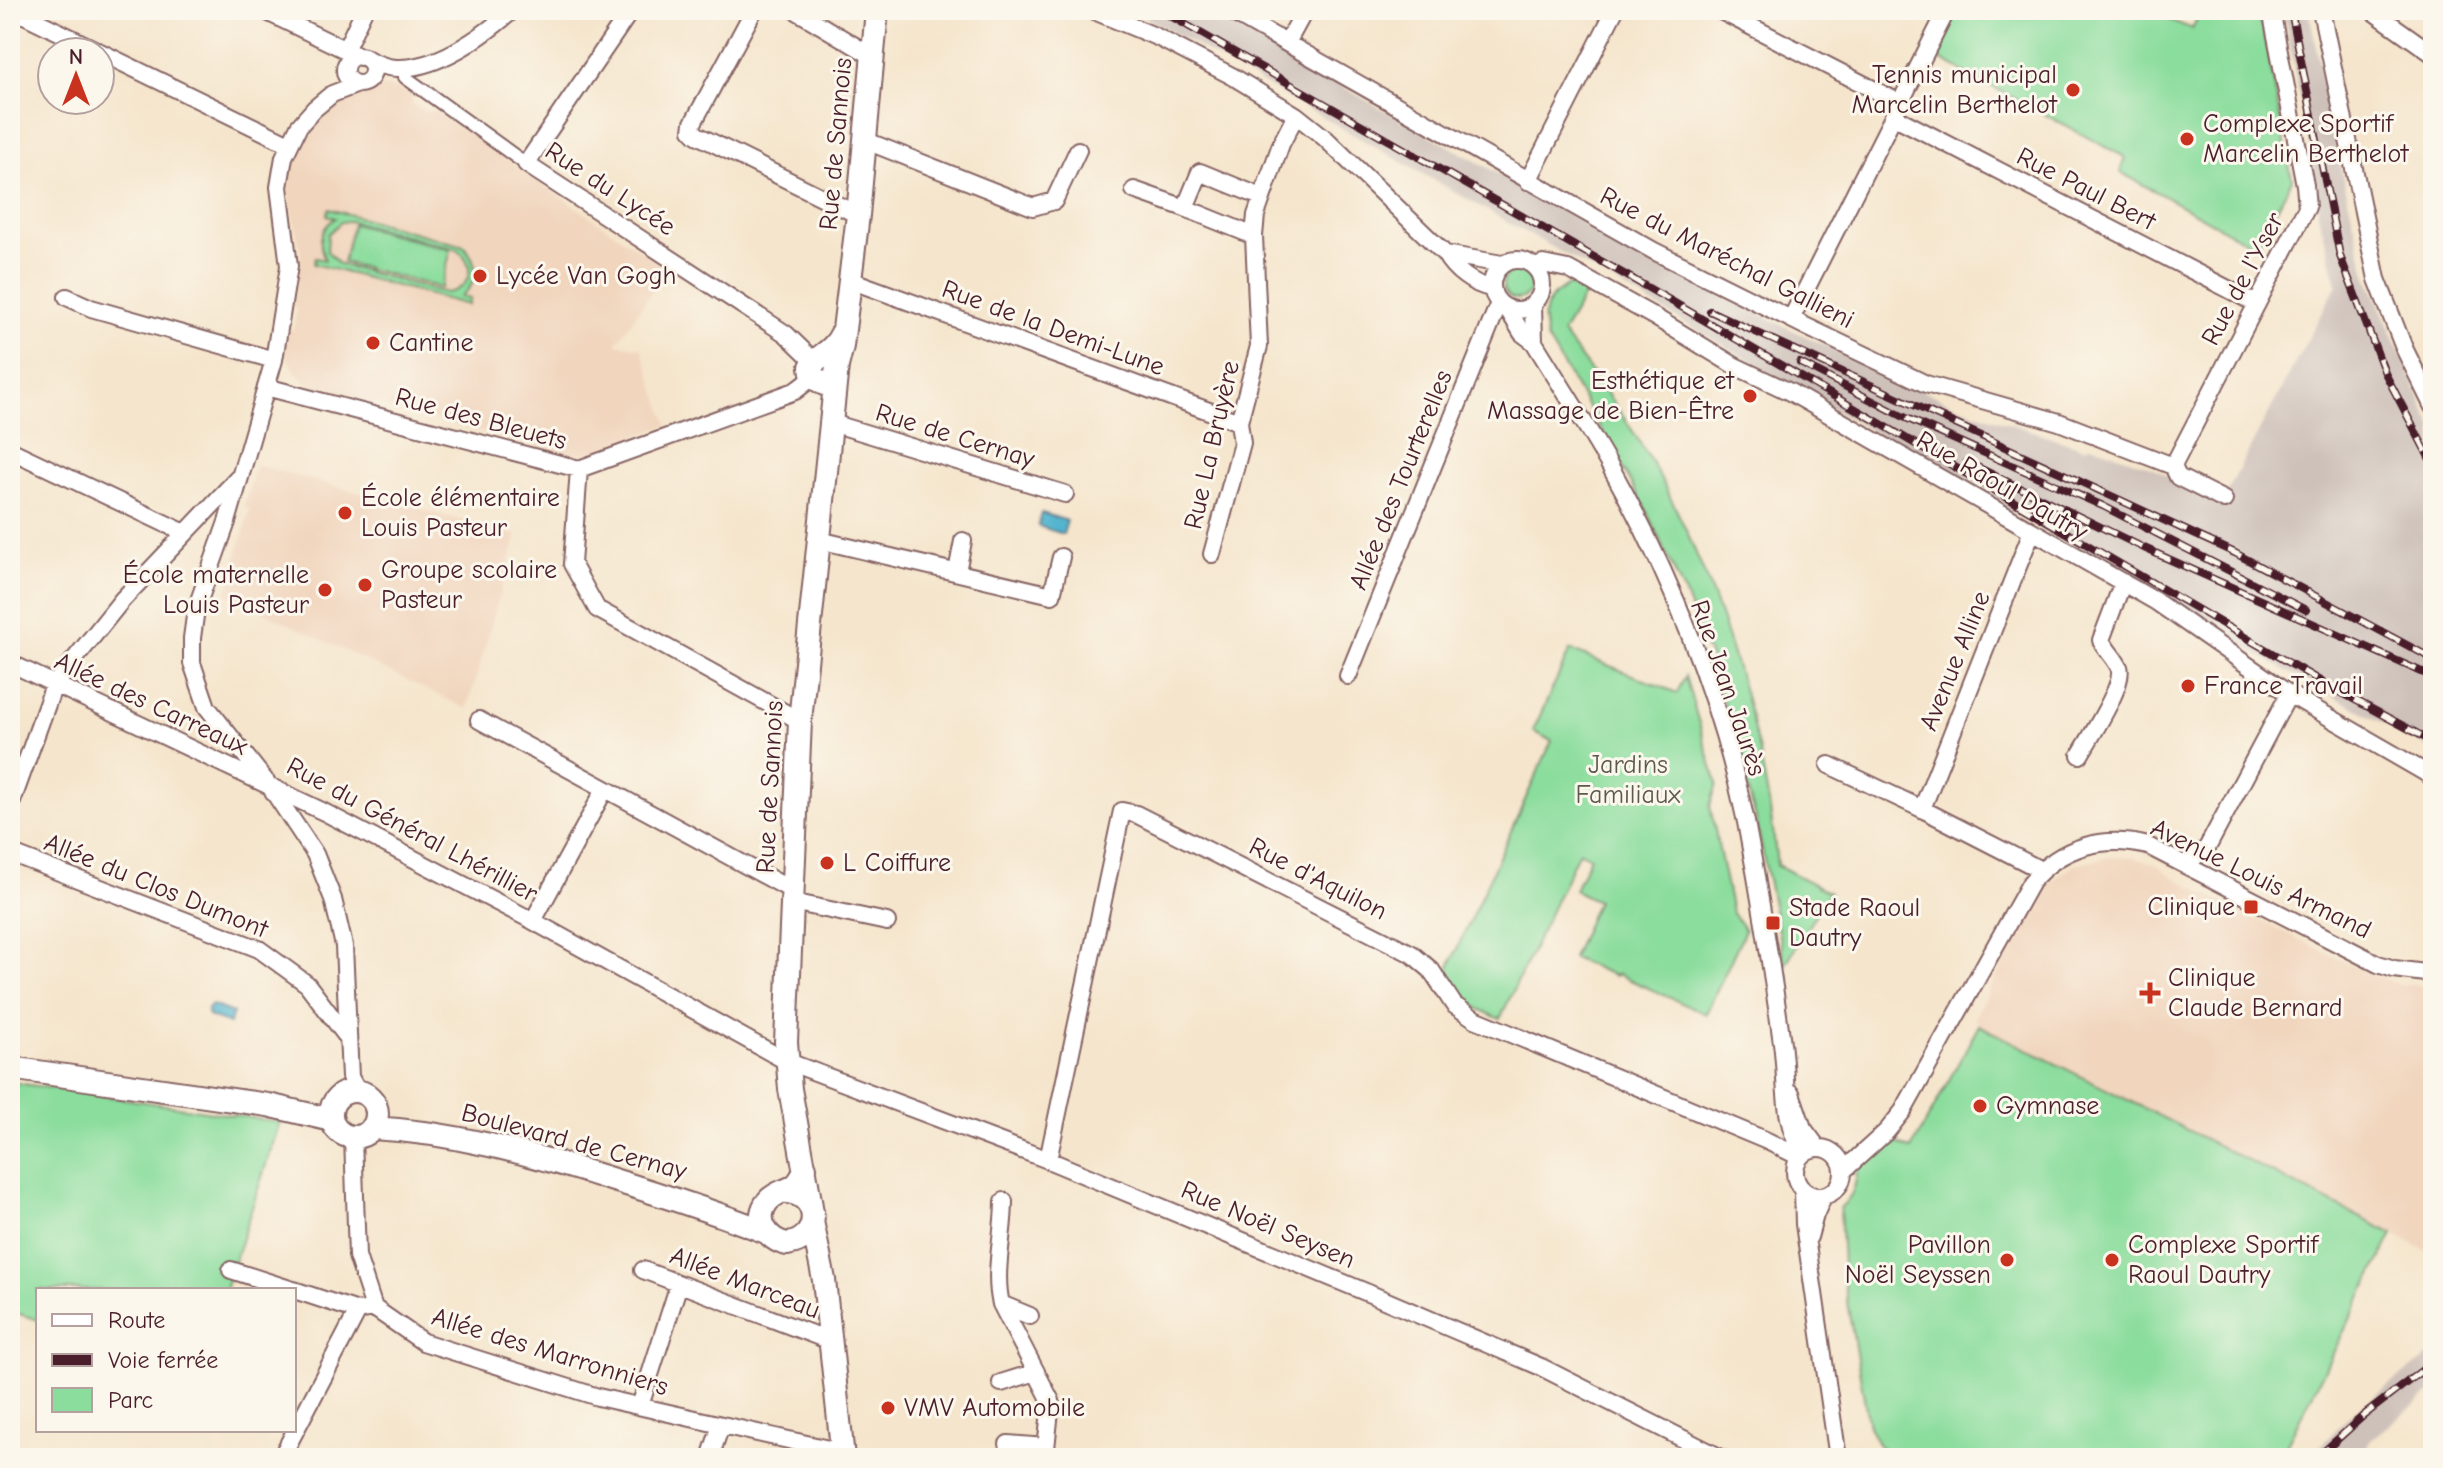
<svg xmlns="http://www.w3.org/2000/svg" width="2443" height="1468" font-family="'Comic Neue',sans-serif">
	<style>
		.built { fill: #f1d5bd }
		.industrial { fill: #cec1ba }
		.green { fill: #8bdd9d; stroke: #6a7e64; stroke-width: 2; fill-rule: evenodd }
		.water { fill: #4fb3ce; stroke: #4c697c; stroke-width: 2 }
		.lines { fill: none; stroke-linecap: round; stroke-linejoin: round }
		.pedestrian-casing { stroke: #866463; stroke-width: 16 }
		.minor-casing { stroke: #866463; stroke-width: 20 }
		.tertiary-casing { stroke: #866463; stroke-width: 26 }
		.pedestrian { stroke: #fff; stroke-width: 12 }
		.minor { stroke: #fff; stroke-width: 16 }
		.tertiary { stroke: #fff; stroke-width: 22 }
		.rail-casing { stroke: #4a1f2b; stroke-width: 8 }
		.rail { stroke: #fbf7ec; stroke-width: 5; stroke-dasharray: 15; stroke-linecap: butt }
		.poi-dot { fill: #c8321e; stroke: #fbf7ec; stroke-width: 3 }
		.labels { text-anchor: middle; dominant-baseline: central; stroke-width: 6; stroke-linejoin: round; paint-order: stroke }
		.poi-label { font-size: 26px; fill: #4a1f2b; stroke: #fbf7ec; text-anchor: start }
		.street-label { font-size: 26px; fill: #4a1f2b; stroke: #fbf7ec }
		.park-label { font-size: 26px; fill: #5e584d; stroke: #fbf7ec }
	</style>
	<rect width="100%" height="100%" fill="#fbf7ec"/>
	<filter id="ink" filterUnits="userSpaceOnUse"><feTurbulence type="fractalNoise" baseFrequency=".0125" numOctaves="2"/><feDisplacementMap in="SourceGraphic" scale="16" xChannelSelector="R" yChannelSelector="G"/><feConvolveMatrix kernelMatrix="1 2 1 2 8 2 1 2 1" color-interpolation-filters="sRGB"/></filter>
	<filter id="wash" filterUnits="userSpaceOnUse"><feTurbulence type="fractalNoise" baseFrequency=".006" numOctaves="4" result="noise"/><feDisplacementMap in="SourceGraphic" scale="32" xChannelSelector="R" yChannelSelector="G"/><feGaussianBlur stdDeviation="1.8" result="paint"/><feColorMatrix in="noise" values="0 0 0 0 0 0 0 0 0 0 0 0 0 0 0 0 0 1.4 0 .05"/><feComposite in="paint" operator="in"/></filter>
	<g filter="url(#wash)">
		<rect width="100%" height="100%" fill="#f5e5cc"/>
		<!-- built -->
		<path class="built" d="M 379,86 L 401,89 L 412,95 L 412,103 L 425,112 L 434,110 L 667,269 L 616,344 L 641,348 L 668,425 L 593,452 L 566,455 L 311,386 L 298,375 L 285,355 L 288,331 L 294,327 L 297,309 L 293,306 L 301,255 L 288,193 L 291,168 L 317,120 L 331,107 Z
			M 256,465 L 517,535 L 467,709 L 226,594 L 250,509 L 244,506 Z
			M 2105,857 L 2134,858 L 2157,865 L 2178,880 L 2369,974 L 2399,984 L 2433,986 L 2433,1254 L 1979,1025 L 1979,1022 L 1974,1019 L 2038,897 L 2053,879 L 2075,865 Z"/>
		<!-- industrial -->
		<path class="industrial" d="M 1133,10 L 1204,10 L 1668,268 L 1790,329 L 1961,408 L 2085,448 L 2091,445 L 2158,470 L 2220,505 L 2337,284 L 2318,213 L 2318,189 L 2283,10 L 2309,10 L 2332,131 L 2366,274 L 2433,428 L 2433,750 L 2239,645 L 1637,295 Z
			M 2433,1352 L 2433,1391 L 2371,1439 L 2363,1454 L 2357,1452 L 2350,1458 L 2309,1458 L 2353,1412 Z"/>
		<!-- green -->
		<path class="green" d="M 1958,10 L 2146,10 L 2192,29 L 2201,10 L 2255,10 L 2257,20 L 2263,28 L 2292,180 L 2256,247 L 2120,172 L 2125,157 L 1934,56 Z
			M 329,209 L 464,246 C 479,263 480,282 461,296 L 470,299 L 468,305 L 314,264 L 315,258 L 325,260 C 317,243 320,229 335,218 L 327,215 ZM 350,221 L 456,249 C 478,263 471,290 446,293 L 339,264 L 327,251 L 328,234 L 341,222 Z
			M 353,224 L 451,250 L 441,288 L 343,262 Z
			M1503 285a14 14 0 1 1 28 0a14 14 0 1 1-28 0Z
			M 1568,285 L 1587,291 L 1562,333 C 1589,369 1615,402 1639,441 C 1711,559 1764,727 1777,865 L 1829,892 L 1785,965 L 1756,819 L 1713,665 L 1684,592 L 1646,510 L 1597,422 L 1547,339 L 1543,318 L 1547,306 L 1553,296 Z
			M 1570,650 L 1677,693 L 1685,676 L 1717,784 L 1710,806 L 1732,912 L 1745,930 L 1706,1014 L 1617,974 L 1615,976 L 1572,958 L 1597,901 L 1574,890 L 1590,857 L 1579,851 L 1500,1019 C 1471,1006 1460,1002 1447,971 L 1552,741 L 1533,731 Z
			M 1979,1025 L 2393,1234 L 2280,1458 L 1902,1458 L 1880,1447 L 1869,1426 L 1844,1285 L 1840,1208 C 1854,1196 1856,1184 1858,1166 L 1897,1143 L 1911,1150 Z
			M 10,1082 L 280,1122 L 225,1290 L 38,1290 L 38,1320 L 10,1311 Z"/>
		<!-- water -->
		<path class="water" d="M 1042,513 L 1067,521 L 1063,534 L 1038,526 Z
			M 212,1005 L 233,1013 L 229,1024 L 208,1016 L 207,1009 Z"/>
	</g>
	<g filter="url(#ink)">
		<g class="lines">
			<!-- pedestrian casing -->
			<g class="pedestrian-casing">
				<path id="pedestrian" d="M 405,77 L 526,164"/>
			</g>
			<!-- minor casing -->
			<g class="minor-casing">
				<path id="minor" d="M 14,10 L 289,144
					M 263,10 L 360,57
					M 631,10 L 526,164 L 786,334 L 814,361
					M 754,10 L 693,123 L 692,130 L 697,135 L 858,215
					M 795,10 L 872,56
					M 1092,10 L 1157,37 L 1232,76 L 1296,115 L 1325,138 L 1445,254 C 1454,270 1473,285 1491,288
					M 1228,10 L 1654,251 L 1807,327 L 1926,384 L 2059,422 L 2173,466 L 2178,477 L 2224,500
					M 1719,10 L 1900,103
					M 2321,10 L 2377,279 L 2404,348 L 2433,407
					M 2371,10 L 2433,54
					M 1287,43 L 1305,10
					M 345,50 L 364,10
					M345 70a14 14 0 1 1 28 0a14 14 0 1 1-28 0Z
					M 367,59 C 377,64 386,68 397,68 C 438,69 483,36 513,10
					M 1893,116 L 2257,304
					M 864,140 L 1033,207 L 1054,201 L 1078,150
					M 1528,181 L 1615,10
					M 1134,190 L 1185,208
					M 1254,236 L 1185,208 L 1200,172 L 1261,197
					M 1445,254 L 1502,264
					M1492 285a25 25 0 1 1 50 0a25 25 0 1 1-50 0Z
					M 1535,267 L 1543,264 L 1568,269 L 1653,316 L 1735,366 L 1790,392 L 2155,601 L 2289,694 L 2433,777
					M 850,280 L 1239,422
					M 67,297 L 91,308 L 274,360
					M 1533,304 L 1534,342
					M 1507,308 L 1522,333 L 1534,342 C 1559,383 1586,424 1610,466 C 1671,576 1720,698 1746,822 C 1760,895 1772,970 1782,1043 C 1788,1087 1781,1113 1802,1155
					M 1791,319 L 1947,10
					M 266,387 L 579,469 L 795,391 L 813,377
					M 832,423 L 1065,494
					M 10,450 L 185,533
					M 2173,466 L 2307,207 L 2305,185 L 2271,10
					M 579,469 L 572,564 L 597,609 L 800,721
					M 819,540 L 1052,595 L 1061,557
					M 1212,554 L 1242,443 L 1239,422 L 1259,346 L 1254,236 L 1256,215 L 1281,144 L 1296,115
					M 957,572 L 963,541
					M 10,663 L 324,812 L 533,921 L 786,1061 L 1048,1160 L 1368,1293 L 1541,1367 L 1721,1458
					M 1348,676 L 1499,303
					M 479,720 L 793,891
					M 2080,755 C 2089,739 2126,683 2119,667 C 2115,658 2106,650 2101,640 L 2123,582
					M 1829,765 L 1922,809 L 2041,870
					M 10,807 L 54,685 L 122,600 L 238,478
					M 1922,809 L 2032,531
					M 10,853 L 259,949 L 307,984 L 347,1037
					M 2185,864 L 2207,848 L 2289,694
					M 792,902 L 887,922
					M 533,921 L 605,789
					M 358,1092 L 350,1077 L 344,946 L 333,899 L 315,854 L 271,788 L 207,707 L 192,663 L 192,638 L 196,609 L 227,522 L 274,360 L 289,266 L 279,187 L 284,157 L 299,126 L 314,109 L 332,94 L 358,84
					M 1791,1093 L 1803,1128 L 1818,1148
					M 353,1137 L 357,1256 L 374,1308 L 423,1342 L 598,1397 L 842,1452
					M1795 1172a24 24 0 1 1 48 0a24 24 0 1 1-48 0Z
					M 1048,1160 L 1122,811 L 1136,814 L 1412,954 L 1431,970 L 1454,1005 L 1475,1019 L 1765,1140 L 1800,1157
					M 1844,1170 L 1887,1131 L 1903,1111 L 2031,882 C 2061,846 2104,835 2148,846 L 2378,964 L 2394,969 L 2433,974
					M 1803,1191 L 1804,1224 L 1838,1458
					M 1004,1201 C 1004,1235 993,1272 1001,1304 L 1051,1401 L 1045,1458
					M 1809,1237 L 1815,1215 L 1823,1197
					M 231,1270 L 293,1290
					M 643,1270 L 830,1341
					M 294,1290 L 358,1311
					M 1001,1304 L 1030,1316
					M 1001,1383 L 1036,1372
					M 640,1406 L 679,1284
					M 1008,1444 L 1046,1447
					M 281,1458 L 358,1311 L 374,1308
					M 710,1458 L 721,1425"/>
			</g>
			<!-- tertiary casing -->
			<g class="tertiary-casing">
				<path id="tertiary" d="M 824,384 L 813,377 L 811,367 C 819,353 832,354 842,333
					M 10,1068 L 268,1105 L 332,1120
					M331 1114a23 23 0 1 1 46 0a23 23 0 1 1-46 0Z
					M 372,1128 C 452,1132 528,1153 604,1177 C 659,1194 713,1211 766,1232
					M 786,1192 C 821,1194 822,1240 787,1244 C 767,1240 753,1219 768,1201 C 781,1186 798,1195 805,1168
					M 811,1206 L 790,1089 L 786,1042 L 800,721 L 837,366 L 842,346 L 858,215 L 877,10
					M 813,1226 L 824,1280 L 843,1458"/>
			</g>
			<!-- pedestrian -->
			<use href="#pedestrian" class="pedestrian"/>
			<!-- minor -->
			<use href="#minor" class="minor"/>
			<!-- tertiary -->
			<use href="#tertiary" class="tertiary"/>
			<!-- rail casing -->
			<g class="rail-casing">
				<path id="rail" d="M 1160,10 L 1673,302 L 2320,681 L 2433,742
					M 2291,10 L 2340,256 L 2385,373 L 2433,465
					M 1710,311 L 2235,553 L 2433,659
					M 1800,363 L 1904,417 L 2103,506 L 2306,610
					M 1967,462 L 2144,548 L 2433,677
					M 2317,1458 L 2363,1416 L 2433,1362"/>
			</g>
			<!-- rail -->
			<use href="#rail" class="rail"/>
		</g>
	</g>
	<!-- markers -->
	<g class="poi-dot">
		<circle cx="2073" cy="90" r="8"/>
		<circle cx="2187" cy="139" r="8"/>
		<circle cx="480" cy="276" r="8"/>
		<circle cx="373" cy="343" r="8"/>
		<circle cx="1750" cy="396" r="8"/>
		<circle cx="345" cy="513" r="8"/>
		<circle cx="365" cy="585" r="8"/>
		<circle cx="325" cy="590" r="8"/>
		<circle cx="2188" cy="686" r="8"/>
		<circle cx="827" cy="863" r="8"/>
		<rect x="2243" y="899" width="16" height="16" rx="4"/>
		<rect x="1765" y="915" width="16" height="16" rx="4"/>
		<path d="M2146 981h8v8h8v8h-8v8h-8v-8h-8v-8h8z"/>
		<circle cx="1980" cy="1106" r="8"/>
		<circle cx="2007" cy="1260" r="8"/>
		<circle cx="2112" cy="1260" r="8"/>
		<circle cx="888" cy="1408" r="8"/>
	</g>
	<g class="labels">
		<!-- poi labels -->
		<g class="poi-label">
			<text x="2057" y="75" text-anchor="end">Tennis municipal<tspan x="2057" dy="30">Marcelin Berthelot</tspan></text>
			<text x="2203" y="124">Complexe Sportif<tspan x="2203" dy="30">Marcelin Berthelot</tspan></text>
			<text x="496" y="276">Lycée Van Gogh</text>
			<text x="389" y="343">Cantine</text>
			<text x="1734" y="381" text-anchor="end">Esthétique et<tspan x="1734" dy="30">Massage de Bien-Être</tspan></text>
			<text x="361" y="498">École élémentaire<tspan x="361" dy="30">Louis Pasteur</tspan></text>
			<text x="381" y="570">Groupe scolaire<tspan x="381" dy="30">Pasteur</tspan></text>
			<text x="309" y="575" text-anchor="end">École maternelle<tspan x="309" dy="30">Louis Pasteur</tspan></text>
			<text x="2204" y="686">France Travail</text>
			<text x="843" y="863">L Coiffure</text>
			<text x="2235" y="907" text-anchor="end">Clinique</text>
			<text x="1789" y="908">Stade Raoul<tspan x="1789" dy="30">Dautry</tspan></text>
			<text x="2168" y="978">Clinique<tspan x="2168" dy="30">Claude Bernard</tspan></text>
			<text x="1996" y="1106">Gymnase</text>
			<text x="1991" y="1245" text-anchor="end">Pavillon<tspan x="1991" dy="30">Noël Seyssen</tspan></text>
			<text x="2128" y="1245">Complexe Sportif<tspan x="2128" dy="30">Raoul Dautry</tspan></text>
			<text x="904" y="1408">VMV Automobile</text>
		</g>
		<!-- street labels -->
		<g class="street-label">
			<text transform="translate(836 144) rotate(-85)">Rue de Sannois</text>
			<text transform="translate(610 189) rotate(33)">Rue du Lycée</text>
			<text transform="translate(2086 189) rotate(27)">Rue Paul Bert</text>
			<text transform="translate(1727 258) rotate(27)">Rue du Maréchal Gallieni</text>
			<text transform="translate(2243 279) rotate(-62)">Rue de l'Yser</text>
			<text transform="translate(1053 328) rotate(20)">Rue de la Demi-Lune</text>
			<text transform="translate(481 419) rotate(15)">Rue des Bleuets</text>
			<text transform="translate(955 436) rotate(17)">Rue de Cernay</text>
			<text transform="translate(1212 445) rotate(-77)">Rue La Bruyère</text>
			<text transform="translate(1401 480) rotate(-68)">Allée des Tourterelles</text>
			<text transform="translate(2002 486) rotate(30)">Rue Raoul Dautry</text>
			<text transform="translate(1955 661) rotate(-68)">Avenue Alline</text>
			<text transform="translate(1728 688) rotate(71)">Rue Jean Jaurès</text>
			<text transform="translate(151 704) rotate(25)">Allée des Carreaux</text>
			<text transform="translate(770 787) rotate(-87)">Rue de Sannois</text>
			<text transform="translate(412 830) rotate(28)">Rue du Général Lhérillier</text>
			<text transform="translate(1318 879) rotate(27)">Rue d'Aquilon</text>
			<text transform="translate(2261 879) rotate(26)">Avenue Louis Armand</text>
			<text transform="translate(156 886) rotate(22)">Allée du Clos Dumont</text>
			<text transform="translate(574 1142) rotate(15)">Boulevard de Cernay</text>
			<text transform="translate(1268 1225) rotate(23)">Rue Noël Seysen</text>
			<text transform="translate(745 1283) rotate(21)">Allée Marceau</text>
			<text transform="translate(550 1352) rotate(17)">Allée des Marronniers</text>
		</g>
		<!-- park labels -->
		<g class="park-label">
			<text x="1628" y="765">Jardins<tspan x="1628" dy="30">Familiaux</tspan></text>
		</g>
	</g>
	<!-- margin -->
	<rect width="2443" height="1468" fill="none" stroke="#fbf7ec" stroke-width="40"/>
	<!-- legend -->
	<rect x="36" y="1288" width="260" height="144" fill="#fbf7ec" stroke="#b4a19f" stroke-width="2"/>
	<rect x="52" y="1314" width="40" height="12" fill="#ffffff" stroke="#b4a19f" stroke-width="2"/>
	<text x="108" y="1328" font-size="24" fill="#4a1f2b">Route</text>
	<rect x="52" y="1354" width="40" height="12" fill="#4a1f2b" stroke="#b4a19f" stroke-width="2"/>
	<text x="108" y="1368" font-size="24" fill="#4a1f2b">Voie ferrée</text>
	<rect x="52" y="1388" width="40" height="24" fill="#8bdd9d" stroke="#b4a19f" stroke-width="2"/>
	<text x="108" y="1408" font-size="24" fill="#4a1f2b">Parc</text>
	<!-- north arrow -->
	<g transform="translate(76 76)"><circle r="38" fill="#fbf7ec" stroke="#b4a19f" stroke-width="2"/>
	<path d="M0-6L14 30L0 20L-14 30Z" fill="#c8321e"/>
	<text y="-12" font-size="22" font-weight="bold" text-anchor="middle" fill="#4a1f2b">N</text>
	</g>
</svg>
